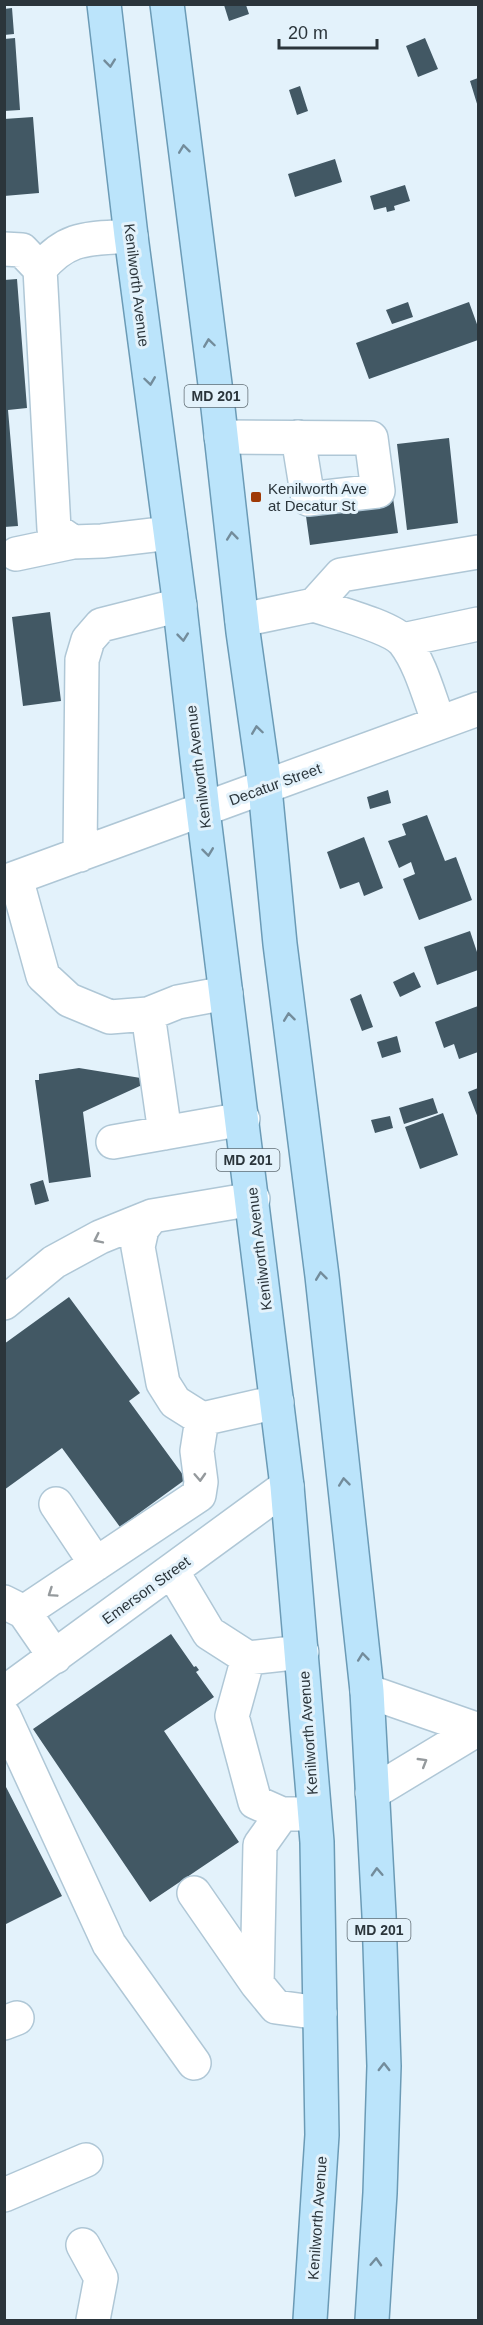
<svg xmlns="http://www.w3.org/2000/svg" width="483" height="2325" font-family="Arial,sans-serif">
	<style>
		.building { fill: #425864 }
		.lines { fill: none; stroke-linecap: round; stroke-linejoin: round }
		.minor-casing { stroke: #afc7d6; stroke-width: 36 }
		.major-casing { stroke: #6b9bb6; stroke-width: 36 }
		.minor { stroke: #fff; stroke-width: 33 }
		.major { stroke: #bbe4fb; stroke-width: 33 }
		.oneway { stroke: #738c9b }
		.oneway2 { stroke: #959a9d }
		.poi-dot { fill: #9f3a07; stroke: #e3f2fb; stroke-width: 2 }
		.labels { text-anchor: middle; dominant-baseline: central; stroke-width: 6; stroke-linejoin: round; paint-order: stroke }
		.shield { fill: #e3f2fb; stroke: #626e75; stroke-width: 1.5 }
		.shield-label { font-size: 14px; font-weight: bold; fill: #2b353b }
		.street-label { font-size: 15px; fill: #2b353b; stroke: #e3f2fb }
		.poi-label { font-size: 15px; fill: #2b353b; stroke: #e3f2fb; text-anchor: start }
	</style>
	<rect width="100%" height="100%" fill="#e3f2fb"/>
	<!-- building -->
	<path class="building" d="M 224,5 L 246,5 L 249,14 L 229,21 Z
		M 12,8 L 14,34 L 4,35 L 4,9 Z
		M 15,38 L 20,110 L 4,111 L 4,39 Z
		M 425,38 L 438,69 L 418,77 L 406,46 Z
		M 478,78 L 478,107 L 470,81 Z
		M 300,86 L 308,111 L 297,115 L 289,90 Z
		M 33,117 L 39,193 L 4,196 L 4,119 Z
		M 335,159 L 342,182 L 295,197 L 288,174 Z
		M 405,185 L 410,201 L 394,206 L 395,210 L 387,212 L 386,207 L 374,210 L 370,196 Z
		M 17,279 L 27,408 L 8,410 L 18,526 L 4,527 L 4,280 Z
		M 408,302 L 413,317 L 392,324 L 386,310 Z
		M 469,302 L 478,327 L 478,340 L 369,379 L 356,343 Z
		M 449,438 L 458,523 L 407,530 L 397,444 Z
		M 393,498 L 398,533 L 310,545 L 305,509 Z
		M 50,612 L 61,701 L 23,706 L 12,617 Z
		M 388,790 L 391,803 L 370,809 L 367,797 Z
		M 427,815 L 445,861 L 456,857 L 472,900 L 419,920 L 403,879 L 415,874 L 411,862 L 399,868 L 388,841 L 406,835 L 402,824 Z
		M 364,837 L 383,888 L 364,896 L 359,882 L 340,889 L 327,852 Z
		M 470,931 L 478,955 L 478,970 L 437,985 L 424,947 Z
		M 414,972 L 421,987 L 400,997 L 393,982 Z
		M 361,994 L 373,1027 L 362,1031 L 350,999 Z
		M 478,1006 L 478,1052 L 459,1059 L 454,1044 L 444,1048 L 435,1022 Z
		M 397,1036 L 401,1052 L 382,1058 L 377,1042 Z
		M 79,1068 L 153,1080 L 83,1112 L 91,1177 L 49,1183 L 35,1080 L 39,1080 L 39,1074 Z
		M 478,1088 L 478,1118 L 468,1092 Z
		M 433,1098 L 438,1113 L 404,1124 L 399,1108 Z
		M 443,1113 L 458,1155 L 420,1169 L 405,1127 Z
		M 390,1116 L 393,1128 L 375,1133 L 371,1120 Z
		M 43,1180 L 49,1201 L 35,1205 L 30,1184 Z
		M 69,1297 L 140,1393 L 129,1401 L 186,1479 L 120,1527 L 62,1448 L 4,1490 L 4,1344 Z
		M 171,1634 L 194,1667 L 196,1666 L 199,1670 L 196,1672 L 214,1697 L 164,1731 L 239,1842 L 150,1902 L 33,1729 Z
		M 6,1787 L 62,1896 L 4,1925 L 4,1788 Z"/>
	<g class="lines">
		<!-- minor casing -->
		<g class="minor-casing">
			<path id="minor" d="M 131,236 C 90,239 68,235 40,269 L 54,529 L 73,542 L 102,541 L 170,533
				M 4,249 L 22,250 L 40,269
				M 221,437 L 371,438 L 378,491 L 308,499 L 298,437
				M 16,554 L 73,542
				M 314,605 C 334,612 392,627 404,642 C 421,664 429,697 439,723
				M 242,620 L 314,605 L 341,575 L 478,552
				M 403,640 L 478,624
				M 80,855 L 82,660 L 88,640 L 101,625 L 180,605
				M 16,878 L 43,976 L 69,1000 L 110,1017 L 148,1014 L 178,1002 L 226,993
				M 4,882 L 478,709
				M 148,1014 L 165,1133
				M 113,1142 L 243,1119
				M 253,1199 L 152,1216 L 142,1229 L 138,1247 L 163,1383 L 175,1402 L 202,1419 L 277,1402
				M 4,1303 L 54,1262 L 100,1237 L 152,1216
				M 56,1504 L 96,1564
				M 172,1571 L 209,1633 L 248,1658 L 302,1652
				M 4,1602 L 24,1612 L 55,1657
				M 24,1612 L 199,1495 L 201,1482 L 197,1451 L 202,1419
				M 248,1658 L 232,1716 L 255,1802 L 282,1814 L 302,1814
				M 367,1691 L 476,1729
				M 4,1693 L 287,1486
				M 4,1716 L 109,1944 L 194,2063
				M 372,1793 L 478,1729
				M 282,1814 L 260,1845 L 257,1984 L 276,2007 L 320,2013
				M 194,1893 L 257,1984
				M 4,2023 L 17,2018
				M 4,2195 L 86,2160
				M 83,2245 L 101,2278 L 93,2320"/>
		</g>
		<!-- major casing -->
		<g class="major-casing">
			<path id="major" d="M 104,4 L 131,236 L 179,599 L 203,810 L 287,1486 L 317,1842 L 322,2135 L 310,2320
				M 167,4 L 218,408 L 243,632 L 265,788 L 280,944 L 322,1276 L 367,1691 L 379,1915 L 384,2066 L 380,2193 L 372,2320"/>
		</g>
		<!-- minor -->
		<use href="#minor" class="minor"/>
		<!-- major -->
		<use href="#major" class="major"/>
	</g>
	<!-- one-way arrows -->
	<defs><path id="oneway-chevron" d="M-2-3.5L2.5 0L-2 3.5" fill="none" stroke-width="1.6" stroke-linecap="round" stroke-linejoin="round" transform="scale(1.5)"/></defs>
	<g class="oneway">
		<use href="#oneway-chevron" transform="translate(110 63) rotate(84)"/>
		<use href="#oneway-chevron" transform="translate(184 149) rotate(-97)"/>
		<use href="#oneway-chevron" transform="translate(209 343) rotate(-98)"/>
		<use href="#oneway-chevron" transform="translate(150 381) rotate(82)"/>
		<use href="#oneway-chevron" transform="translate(232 536) rotate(-96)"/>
		<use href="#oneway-chevron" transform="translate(183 637) rotate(84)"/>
		<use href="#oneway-chevron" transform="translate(257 730) rotate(-98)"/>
		<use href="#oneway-chevron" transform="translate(208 852) rotate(83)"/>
		<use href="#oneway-chevron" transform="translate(289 1017) rotate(-97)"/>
		<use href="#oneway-chevron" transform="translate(321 1276) rotate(-97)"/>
		<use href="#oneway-chevron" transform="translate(344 1482) rotate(-96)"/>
		<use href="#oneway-chevron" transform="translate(363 1657) rotate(-96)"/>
		<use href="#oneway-chevron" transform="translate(377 1872) rotate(-93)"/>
		<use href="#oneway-chevron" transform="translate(384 2067) rotate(-90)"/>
		<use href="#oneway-chevron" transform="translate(376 2262) rotate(-87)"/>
	</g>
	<g class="oneway2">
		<use href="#oneway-chevron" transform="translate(98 1239) rotate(154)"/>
		<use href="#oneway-chevron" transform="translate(200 1477) rotate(87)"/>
		<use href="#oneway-chevron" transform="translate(52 1593) rotate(146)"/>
		<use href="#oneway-chevron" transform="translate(423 1762) rotate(-31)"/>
	</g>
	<!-- markers -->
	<rect class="poi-dot" x="250" y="491" width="12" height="12" rx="3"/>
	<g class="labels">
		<!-- shield labels -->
		<g class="shield">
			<rect x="184.5" y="385" width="63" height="22" rx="4.5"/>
			<rect x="216.5" y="1149" width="63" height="22" rx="4.5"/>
			<rect x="347.5" y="1919" width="63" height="22" rx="4.5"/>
		</g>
		<g class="shield-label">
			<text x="216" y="396">MD 201</text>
			<text x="248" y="1160">MD 201</text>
			<text x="379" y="1930">MD 201</text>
		</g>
		<!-- street labels -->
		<g class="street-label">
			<text transform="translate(137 285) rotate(83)">Kenilworth Avenue</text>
			<text transform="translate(198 767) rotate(-97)">Kenilworth Avenue</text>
			<text transform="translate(275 784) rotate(-20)">Decatur Street</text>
			<text transform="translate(259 1249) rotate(-97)">Kenilworth Avenue</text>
			<text transform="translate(146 1590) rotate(-36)">Emerson Street</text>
			<text transform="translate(308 1733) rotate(-94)">Kenilworth Avenue</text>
			<text transform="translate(317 2218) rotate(-86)">Kenilworth Avenue</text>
		</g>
		<!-- poi labels -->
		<g class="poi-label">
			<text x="268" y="488">Kenilworth Ave<tspan x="268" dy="17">at Decatur St</tspan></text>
		</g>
	</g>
	<!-- border -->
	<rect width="483" height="2325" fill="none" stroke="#2b353b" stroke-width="12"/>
	<!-- scale -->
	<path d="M279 39v9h98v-9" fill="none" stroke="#2b353b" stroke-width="3"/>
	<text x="288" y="39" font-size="18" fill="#2b353b" stroke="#e3f2fb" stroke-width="4.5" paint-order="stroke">20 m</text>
</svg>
